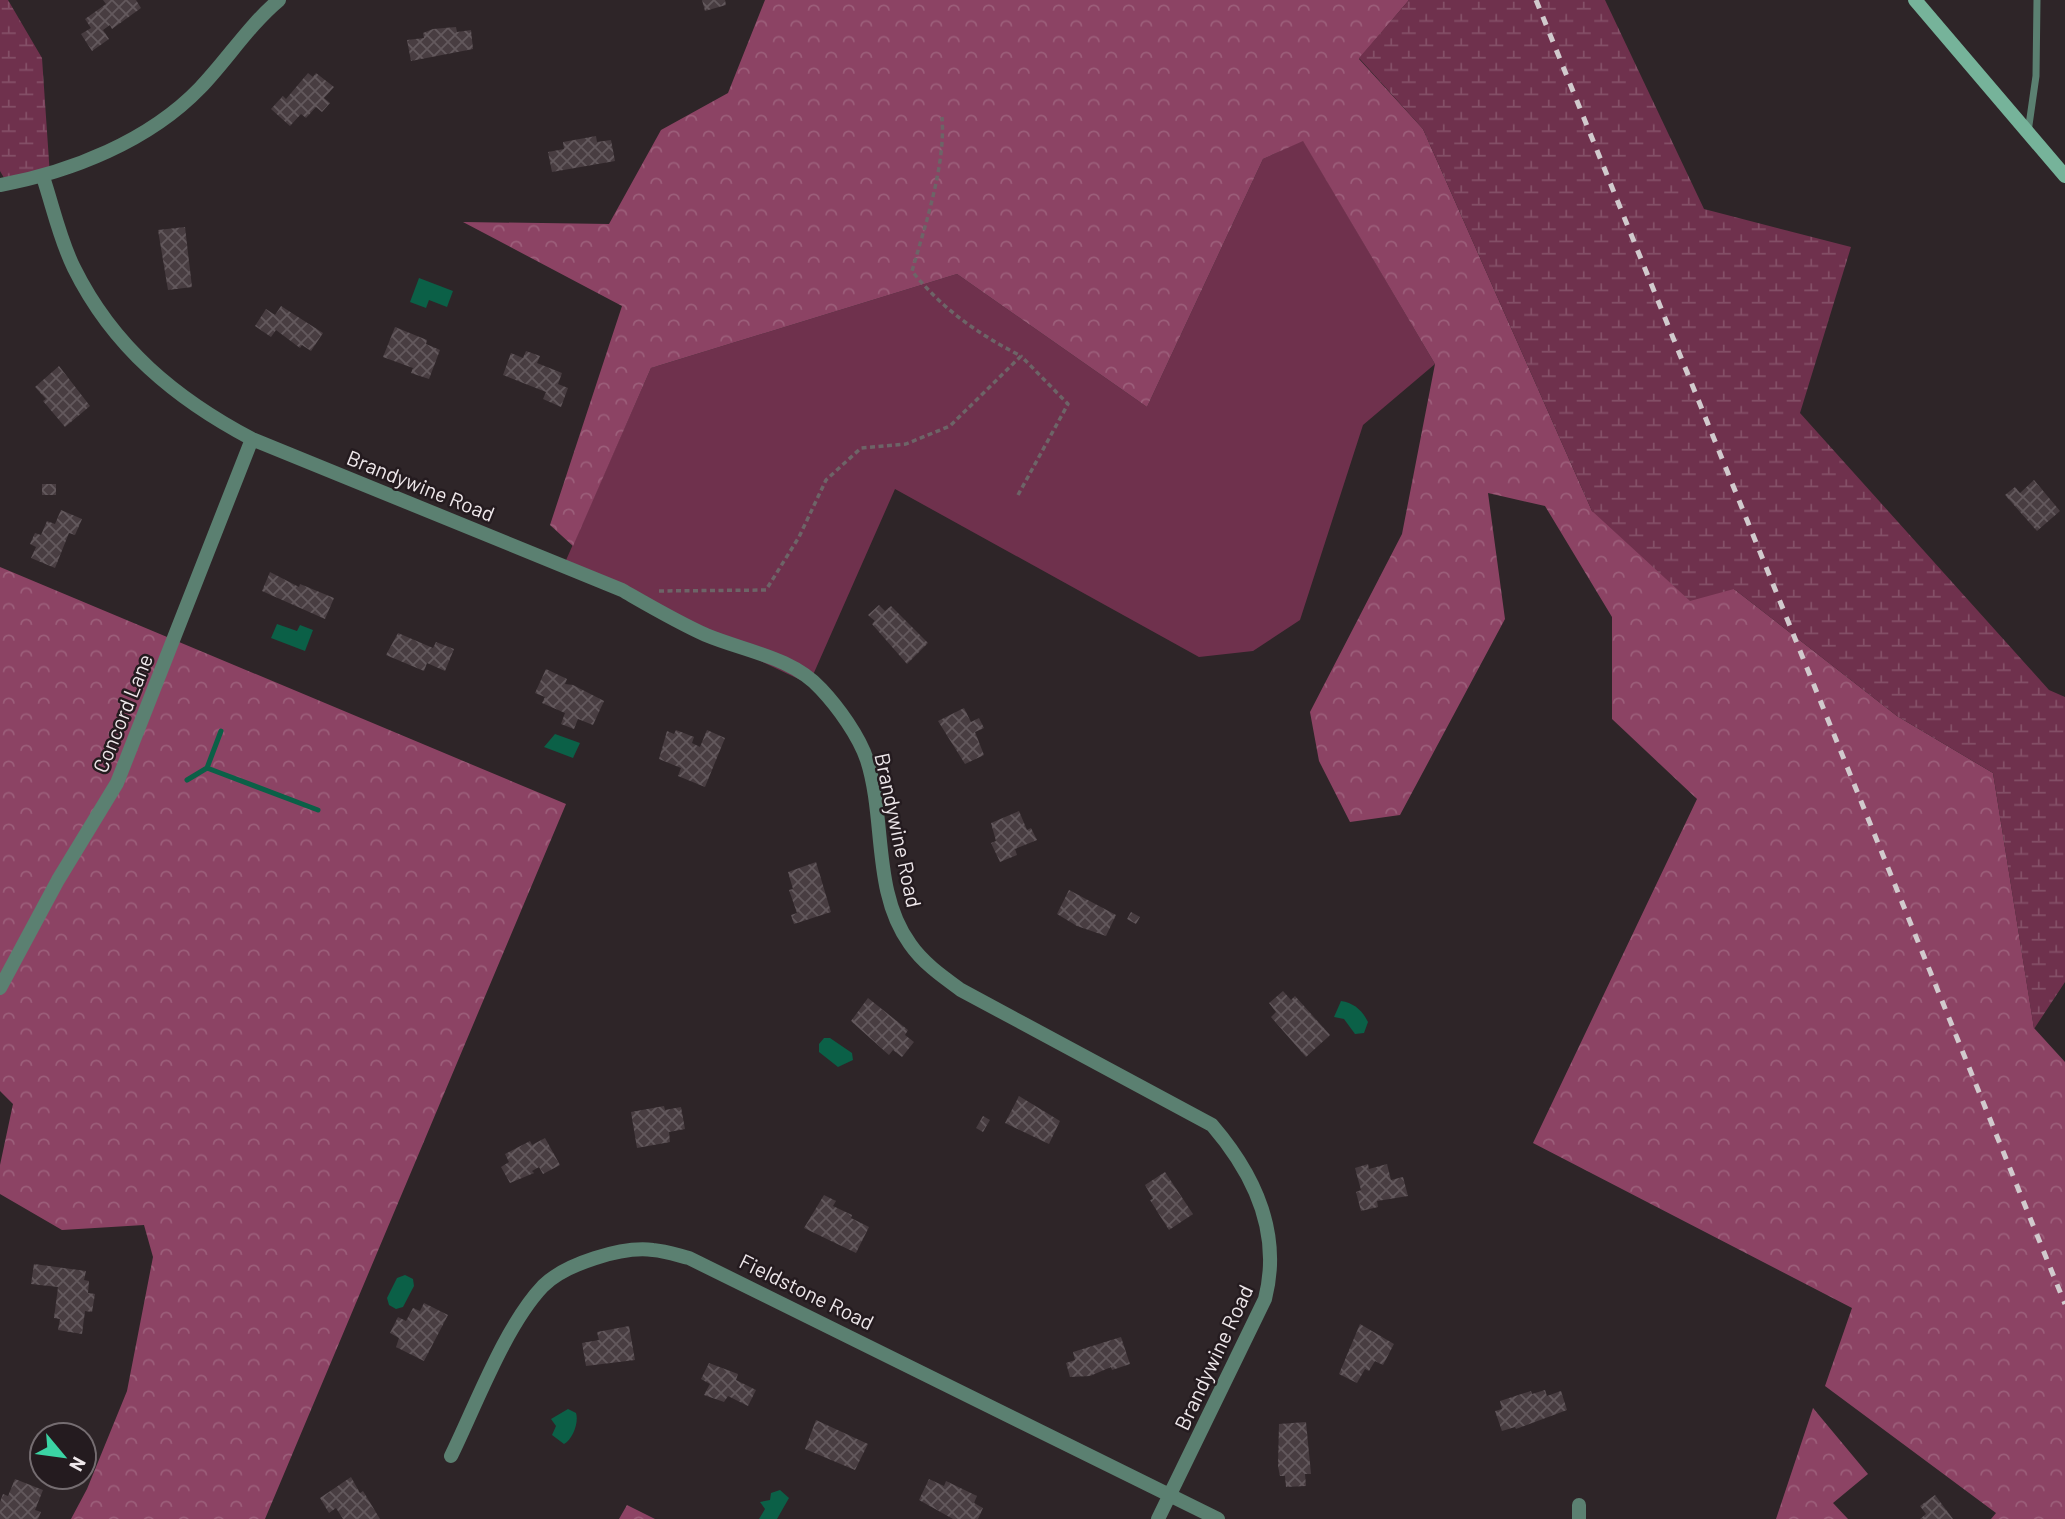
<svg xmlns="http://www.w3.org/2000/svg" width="2065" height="1519" font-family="Barlow,sans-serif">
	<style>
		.green { fill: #6f314d }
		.forest { fill: url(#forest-crowns) }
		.wetland { fill: url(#wetland-marsh) }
		.water { fill: #0b6047 }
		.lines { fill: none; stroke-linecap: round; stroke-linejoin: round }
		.stream { stroke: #0b6047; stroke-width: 5 }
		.building { fill: url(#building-cross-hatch) }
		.path { stroke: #6d6467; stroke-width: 3.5; stroke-dasharray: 5 3.5; stroke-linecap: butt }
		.lane { stroke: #5b8071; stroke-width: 7 }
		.street { stroke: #5b8071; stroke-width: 14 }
		.secondary { stroke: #76b39a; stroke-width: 14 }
		.rail { stroke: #d1cacd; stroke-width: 5; stroke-dasharray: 9 9; stroke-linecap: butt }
		.labels { text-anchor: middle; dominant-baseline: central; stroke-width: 5; stroke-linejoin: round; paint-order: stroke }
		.street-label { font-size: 21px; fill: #efe8eb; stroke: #241b1f }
	</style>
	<defs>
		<pattern id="forest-crowns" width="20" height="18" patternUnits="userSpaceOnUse" patternTransform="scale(1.75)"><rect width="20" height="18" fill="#8c4364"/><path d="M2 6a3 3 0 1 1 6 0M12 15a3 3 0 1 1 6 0" fill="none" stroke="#9c5e7a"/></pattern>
		<pattern id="wetland-marsh" width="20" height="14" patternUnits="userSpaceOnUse" patternTransform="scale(1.75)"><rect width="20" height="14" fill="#6f314d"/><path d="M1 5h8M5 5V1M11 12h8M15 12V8" fill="none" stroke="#844f67"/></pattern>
		<pattern id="building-cross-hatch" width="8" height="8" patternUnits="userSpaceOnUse" patternTransform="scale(1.75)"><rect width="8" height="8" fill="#483d41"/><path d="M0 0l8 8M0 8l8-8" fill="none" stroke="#63595d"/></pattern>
	</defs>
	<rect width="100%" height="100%" fill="#2e2528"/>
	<!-- green -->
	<path class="green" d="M 1303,140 L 1435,364 L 1363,425 L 1300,620 L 1253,651 L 1199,657 L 895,489 L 809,684 L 563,567 L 651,368 L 957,274 L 1147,407 L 1263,159 Z"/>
	<!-- forest -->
	<path class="forest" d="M 765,0 L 1409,0 L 1359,59 L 1423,129 L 1592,511 L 1734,589 L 1897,716 L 1993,773 L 2034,1028 L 2065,1062 L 2065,1519 L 1991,1519 L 1996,1513 L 1825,1386 L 1852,1308 L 1533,1143 L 1697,799 L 1612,719 L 1612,617 L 1545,506 L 1488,493 L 1505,619 L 1400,815 L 1350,822 L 1319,761 L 1310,712 L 1402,534 L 1435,364 L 1303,141 L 1263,159 L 1147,407 L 957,274 L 651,368 L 573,546 L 550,525 L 622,306 L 463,222 L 609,224 L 661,130 L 728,93 Z
		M 0,567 L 566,804 L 265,1519 L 71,1519 L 87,1489 L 127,1391 L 153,1257 L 144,1225 L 62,1230 L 0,1194 L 0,1165 L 13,1104 L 0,1091 Z
		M 1813,1408 L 1868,1474 L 1833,1503 L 1848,1519 L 1776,1519 Z
		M 627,1505 L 655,1519 L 619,1519 Z"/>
	<!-- wetland -->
	<path class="wetland" d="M 0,0 L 8,0 L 42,58 L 50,176 L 7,183 L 0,171 Z
		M 1409,0 L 1605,0 L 1704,209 L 1851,247 L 1800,413 L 2049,690 L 2065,697 L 2065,982 L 2034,1029 L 1993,773 L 1897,716 L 1734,589 L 1690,601 L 1592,511 L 1423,129 L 1359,58 Z"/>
	<!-- water -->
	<path class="water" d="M 419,278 L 453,291 L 447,307 L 429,300 L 426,308 L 410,302 Z
		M 277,624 L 297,631 L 300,625 L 313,630 L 305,651 L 271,638 Z
		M 555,734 L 580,743 L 573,758 L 544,747 Z
		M 1341,1001 C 1354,1003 1362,1010 1368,1022 L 1364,1033 L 1355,1034 L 1344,1019 L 1334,1017 Z
		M 824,1038 L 830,1038 L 852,1053 L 853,1060 L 838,1067 L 819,1052 L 819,1044 Z
		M 405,1275 L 413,1279 L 414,1286 L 403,1307 L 396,1309 L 389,1305 L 387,1298 L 397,1278 Z
		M 568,1409 L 576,1413 C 579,1422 573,1439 564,1444 L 552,1435 L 556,1426 L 551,1419 Z
		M 780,1490 L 789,1498 L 777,1519 L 759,1519 L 765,1509 L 760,1502 L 770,1500 L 771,1493 Z"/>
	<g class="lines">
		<!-- stream -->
		<path class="stream" d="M 207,768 L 318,810
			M 187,780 L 207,768 L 221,731"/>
	</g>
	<!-- building -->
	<path class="building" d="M 103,0 L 136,0 L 141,8 L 112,29 L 110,25 L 103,30 L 109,39 L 92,51 L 81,34 L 91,28 L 85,19 L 106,4 Z
		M 702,0 L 725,0 L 726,5 L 705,11 Z
		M 456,27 L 457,32 L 471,30 L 473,49 L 411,61 L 407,40 L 424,38 L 423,33 L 433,29 Z
		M 308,73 L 313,77 L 316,73 L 334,87 L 324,98 L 330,103 L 322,112 L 316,107 L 306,118 L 301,114 L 290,126 L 271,109 L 283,96 L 286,99 Z
		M 596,136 L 597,142 L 611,140 L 615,161 L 552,172 L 548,152 L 564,149 L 563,142 Z
		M 185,227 L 192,287 L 168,290 L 158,230 Z
		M 281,306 L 323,333 L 311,351 L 302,345 L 300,348 L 276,330 L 271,337 L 255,326 L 266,309 L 275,315 Z
		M 395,327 L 427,340 L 426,344 L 440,350 L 429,379 L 411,373 L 413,368 L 383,357 Z
		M 526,351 L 540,356 L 537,363 L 562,373 L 558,384 L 568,388 L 561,407 L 543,399 L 546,392 L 503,375 L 511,353 L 523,358 Z
		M 59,366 L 90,406 L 65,427 L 43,401 L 46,399 L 35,387 Z
		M 2034,480 L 2060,511 L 2037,531 L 2005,495 L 2015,487 L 2020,493 Z
		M 42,484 L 56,484 L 56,495 L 42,495 Z
		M 61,510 L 82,519 L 75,535 L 69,533 L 55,568 L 31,558 L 36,547 L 30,544 L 35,533 L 41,535 L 47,521 L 55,524 Z
		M 270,572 L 299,587 L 300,584 L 334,598 L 325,619 L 262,591 Z
		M 879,605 L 885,611 L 891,606 L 928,643 L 907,664 L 872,624 L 875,621 L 868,615 Z
		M 398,633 L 433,648 L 436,642 L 454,649 L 445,671 L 427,663 L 424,671 L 386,655 Z
		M 546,669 L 567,679 L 565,684 L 573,685 L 604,701 L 593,725 L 578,719 L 574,729 L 561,724 L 565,713 L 542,703 L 545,697 L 535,693 Z
		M 964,708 L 971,722 L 979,718 L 984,728 L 975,732 L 984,755 L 965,764 L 938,721 Z
		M 676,730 L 694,737 L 692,743 L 700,747 L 707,730 L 725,738 L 705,787 L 678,776 L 681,768 L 659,759 L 667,731 L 674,734 Z
		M 1019,811 L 1027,830 L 1031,828 L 1037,840 L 1015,849 L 1017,855 L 1000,862 L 991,843 L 996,841 L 991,823 Z
		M 816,862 L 831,912 L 794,924 L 791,915 L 797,913 L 789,890 L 793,889 L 788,872 Z
		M 1069,890 L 1116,915 L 1106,936 L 1077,926 L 1057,914 Z
		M 1131,912 L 1140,917 L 1136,924 L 1127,919 Z
		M 1283,991 L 1291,1000 L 1295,996 L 1330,1035 L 1306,1057 L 1271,1017 L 1276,1012 L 1269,1003 Z
		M 868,998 L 908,1030 L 905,1035 L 914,1042 L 902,1057 L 893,1050 L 889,1055 L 851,1021 Z
		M 1019,1096 L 1060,1121 L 1049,1144 L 1005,1123 Z
		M 664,1106 L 665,1110 L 681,1107 L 685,1129 L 669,1132 L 670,1142 L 637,1148 L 631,1112 Z
		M 983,1116 L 990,1120 L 983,1132 L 976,1128 Z
		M 545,1138 L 560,1165 L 543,1174 L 539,1167 L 532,1171 L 534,1173 L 510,1183 L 501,1167 L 509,1162 L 505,1154 L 530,1141 L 532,1145 Z
		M 1368,1164 L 1369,1169 L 1387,1164 L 1391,1180 L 1403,1177 L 1408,1196 L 1377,1201 L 1378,1207 L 1361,1211 L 1356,1192 L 1361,1190 L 1355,1168 Z
		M 1165,1172 L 1193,1214 L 1169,1230 L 1150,1200 L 1153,1199 L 1145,1185 Z
		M 824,1195 L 836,1201 L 833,1206 L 852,1215 L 851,1218 L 869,1227 L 856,1253 L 804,1228 Z
		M 34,1264 L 86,1271 L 84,1280 L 89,1281 L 88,1293 L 95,1294 L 92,1312 L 85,1311 L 82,1334 L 58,1330 L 60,1319 L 54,1318 L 58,1287 L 31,1284 Z
		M 424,1303 L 448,1315 L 424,1361 L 396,1347 L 399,1338 L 390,1333 L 398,1317 L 406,1321 L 413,1308 L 420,1311 Z
		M 1360,1324 L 1394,1344 L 1383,1365 L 1375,1361 L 1369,1371 L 1365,1369 L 1357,1383 L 1339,1374 Z
		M 629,1326 L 635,1360 L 586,1366 L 582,1343 L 599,1340 L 597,1332 Z
		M 1121,1337 L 1130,1364 L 1112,1370 L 1111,1367 L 1090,1376 L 1070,1377 L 1066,1363 L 1075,1360 L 1073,1352 Z
		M 709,1363 L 738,1374 L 736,1380 L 756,1390 L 748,1406 L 728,1396 L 724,1402 L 704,1395 L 710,1384 L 701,1379 Z
		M 1545,1390 L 1547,1396 L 1561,1391 L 1567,1410 L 1516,1429 L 1515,1427 L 1502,1431 L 1495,1411 L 1502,1409 L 1500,1401 L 1531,1391 L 1532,1394 Z
		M 816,1420 L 868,1444 L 855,1470 L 805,1449 Z
		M 1306,1422 L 1311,1474 L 1305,1474 L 1306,1486 L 1286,1487 L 1285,1476 L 1280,1476 L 1278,1466 L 1279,1424 Z
		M 351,1477 L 360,1493 L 363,1491 L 380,1519 L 343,1519 L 336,1508 L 329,1513 L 320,1498 Z
		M 15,1479 L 43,1490 L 35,1510 L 41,1512 L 38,1519 L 0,1519 L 0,1502 L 3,1494 L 8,1496 Z
		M 929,1479 L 944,1486 L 946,1481 L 977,1496 L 974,1503 L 983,1508 L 978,1519 L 953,1519 L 919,1500 Z
		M 1935,1495 L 1953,1519 L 1920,1519 L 1926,1514 L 1920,1506 Z"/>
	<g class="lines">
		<!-- path -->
		<path class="path" d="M 1018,495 L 1068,404 L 1021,356
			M 659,591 L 766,590 L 799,537 L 826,480 L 861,448 L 906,444 L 950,426 L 1021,356 C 978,334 942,309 912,271 C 925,226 946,164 942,117"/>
		<!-- lane -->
		<path class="lane" d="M 2028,132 L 2036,76 L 2037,0"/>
		<!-- street -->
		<path class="street" d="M 43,177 C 53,207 60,240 74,268 C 113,347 176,399 252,439 L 622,590 C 650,606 677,622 706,635 C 744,651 792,657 821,689 C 838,707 859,736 867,760 C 886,819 872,892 910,944 C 923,963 943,977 961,990 L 1212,1125 C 1255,1175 1282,1233 1265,1299 L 1158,1519
			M 0,185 C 71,172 149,141 200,88 C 227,60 249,25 279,0
			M 0,988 L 58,880 L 117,783 L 252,439
			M 451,1456 C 476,1405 505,1326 543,1286 C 565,1264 622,1246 653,1250 C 665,1251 677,1255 689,1258 L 1218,1519
			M 1579,1505 L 1579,1519"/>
		<!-- secondary -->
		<path class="secondary" d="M 1915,0 L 2065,176"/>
		<!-- rail -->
		<path class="rail" d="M 1536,0 L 2065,1304"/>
	</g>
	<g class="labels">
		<!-- street labels -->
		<g class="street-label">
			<text transform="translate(421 485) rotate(22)">Brandywine Road</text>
			<text transform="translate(122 713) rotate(-68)">Concord Lane</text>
			<text transform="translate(899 830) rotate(78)">Brandywine Road</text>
			<text transform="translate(807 1291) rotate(26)">Fieldstone Road</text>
			<text transform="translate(1213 1357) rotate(-65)">Brandywine Road</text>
		</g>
	</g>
	<!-- north arrow -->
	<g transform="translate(63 1456) rotate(119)"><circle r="33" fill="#241b1f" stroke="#756d71" stroke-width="2"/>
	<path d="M0-5L12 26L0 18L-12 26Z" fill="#3bd4a4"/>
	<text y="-10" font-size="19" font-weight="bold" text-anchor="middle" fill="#efe8eb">N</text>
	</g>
</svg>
